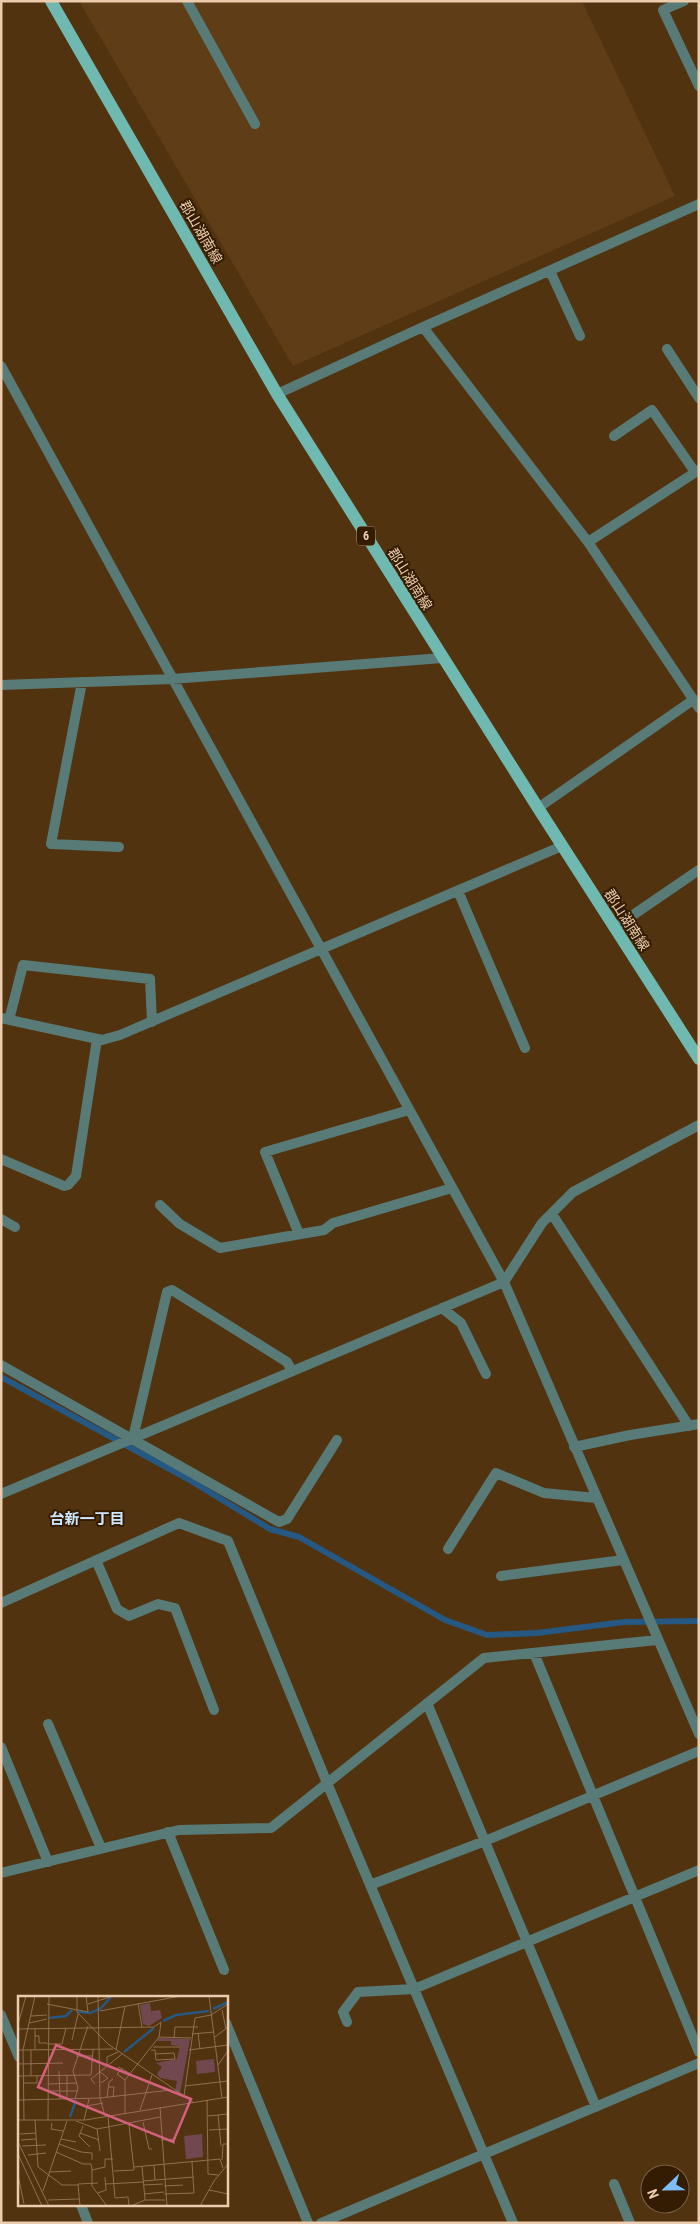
<svg xmlns="http://www.w3.org/2000/svg" width="700" height="2224" font-family="'Roboto Condensed','Noto Sans JP',sans-serif">
	<style>
		.built { fill: #5f3d16 }
		.lines { fill: none; stroke-linecap: round; stroke-linejoin: round }
		.stream { stroke: #255882; stroke-width: 6 }
		.service { stroke: #587b77; stroke-width: 10 }
		.minor { stroke: #587b77; stroke-width: 10 }
		.primary { stroke: #70b9b1; stroke-width: 12 }
		.labels { text-anchor: middle; dominant-baseline: central; stroke-width: 4; stroke-linejoin: round; paint-order: stroke }
		.shield { fill: #331c01; stroke: #b49779; stroke-width: 1 }
		.shield-label { font-size: 12px; font-weight: bold; fill: #ecccad }
		.street-label { font-size: 14px; fill: #ecccad; stroke: #331c01 }
		.neighbourhood-label { font-size: 15px; font-weight: bold; fill: #cfe7fe; stroke: #331c01 }
		.inset-river { fill: none; stroke: #255882; stroke-width: 2.5 }
		.inset-road { fill: none; stroke: #8f704f; stroke-width: 1 }
		.view { fill: #d3607c; fill-opacity: 0.15; stroke: #d3607c; stroke-width: 2.5 }
		.inset-edge { fill: none; stroke: #ecccad; stroke-width: 2.5 }
	</style>
	<rect width="100%" height="100%" fill="#513310"/>
	<!-- built -->
	<path class="built" d="M 79,1 L 582,1 L 675,196 L 293,366 Z"/>
	<g class="lines">
		<!-- stream -->
		<path class="stream" d="M 1,1377 L 188,1479 L 270,1529 L 299,1537 L 445,1620 L 487,1635 L 537,1633 L 624,1622 L 699,1621"/>
		<!-- service -->
		<path class="service" d="M 187,1 L 255,124"/>
		<!-- minor -->
		<path class="minor" d="M 684,1 L 663,10 L 699,86
			M 550,271 L 580,336
			M 423,327 L 588,542 L 699,708
			M 667,349 L 699,398
			M 1,366 L 504,1282 L 699,1734
			M 277,394 L 423,327 L 699,204
			M 614,436 L 652,410 L 695,472
			M 588,542 L 699,470
			M 82,682 L 51,844 L 119,847
			M 1,685 L 172,679 L 442,658
			M 538,808 L 693,700
			M 458,891 L 525,1048
			M 614,928 L 699,870
			M 1,1018 L 102,1040 L 120,1035 L 562,846
			M 9,1020 L 23,965 L 150,979 L 152,1022
			M 1,1159 L 64,1186 L 68,1185 L 76,1176 L 97,1039
			M 160,1205 L 180,1224 L 220,1248 L 324,1230 L 333,1223 L 452,1188
			M 552,1214 L 689,1426
			M 1,1219 L 15,1227
			M 299,1234 L 265,1152 L 409,1110
			M 442,1308 L 461,1323 L 486,1374
			M 1,1365 L 279,1522 L 287,1519 L 337,1440
			M 133,1438 L 167,1292 L 172,1290 L 287,1362 L 292,1371
			M 574,1447 L 630,1435 L 699,1424
			M 1,1494 L 504,1282 L 542,1223 L 573,1192 L 699,1125
			M 448,1549 L 496,1473 L 544,1493 L 596,1498
			M 96,1560 L 117,1609 L 129,1616 L 158,1604 L 175,1608 L 214,1710
			M 501,1576 L 623,1560
			M 1,1603 L 179,1523 L 228,1541 L 327,1783 L 513,2223
			M 534,1653 L 699,2052
			M 427,1703 L 596,2107
			M 48,1724 L 101,1848
			M 1,1747 L 48,1862
			M 168,1832 L 224,1970
			M 1,1873 L 179,1830 L 271,1828 L 484,1658 L 657,1640
			M 370,1885 L 485,1841 L 699,1751
			M 1,2015 L 19,2057
			M 347,2022 L 343,2012 L 358,1992 L 414,1989 L 699,1870
			M 226,2023 L 308,2223
			M 614,2184 L 630,2223
			M 81,2205 L 88,2223
			M 321,2223 L 699,2063"/>
		<!-- primary -->
		<path class="primary" d="M 51,1 L 277,394 L 538,808 L 699,1059"/>
	</g>
	<g class="labels">
		<!-- shield labels -->
		<rect class="shield" x="357" y="526.5" width="18" height="19" rx="4"/>
		<g class="shield-label">
			<text x="366" y="536">6</text>
		</g>
		<!-- street labels -->
		<g class="street-label">
			<text transform="translate(201 232) rotate(60)">郡山湖南線</text>
			<text transform="translate(410 579) rotate(58)">郡山湖南線</text>
			<text transform="translate(627 920) rotate(57)">郡山湖南線</text>
		</g>
		<!-- neighbourhood labels -->
		<g class="neighbourhood-label">
			<text x="87" y="1519">台新一丁目</text>
		</g>
	</g>
	<!-- overview -->
	<g transform="translate(18 1996)">
		<rect width="210" height="210" fill="#513310"/>
		<path d="M 141,42 L 172,43 L 162,98 L 157,95 L 159,85 L 142,82 L 139,78 L 144,71 L 138,67 L 159,63 L 162,50 L 153,49 L 153,45 L 139,45 Z" fill="#714850"/>
		<path d="M 132,7 L 133,15 L 142,14 L 144,22 L 131,30 L 125,28 L 122,9 ZM 196,63 L 197,76 L 179,78 L 178,65 ZM 184,138 L 185,161 L 168,163 L 166,140 Z" fill="#714850"/>
		<path class="inset-river" d="M 195,13 L 210,6M 60,16 L 72,17 L 82,13 L 94,0M 31,22 L 48,20 L 54,14M 145,25 L 158,19 L 191,15M 106,56 L 136,32M 52,121 L 58,104"/>
		<path class="inset-road" d="M 59,0 L 59,16 L 90,48 L 175,106M 80,0 L 82,102 L 87,120M 191,0 L 204,102M 120,7 L 124,31M 29,8 L 70,16 L 68,0M 70,8 L 92,1M 204,14 L 208,33M 82,15 L 163,0M 13,20 L 29,19M 11,27 L 29,23M 0,28 L 8,0M 17,32 L 17,54M 1,33 L 136,31 L 143,26 L 141,41 L 107,84 L 107,117M 180,37 L 182,53M 174,38 L 196,36M 17,40 L 21,40 L 21,47 L 29,47M 141,41 L 173,42M 197,41 L 210,31M 156,42 L 157,31 L 180,31M 54,44 L 60,18M 29,48 L 44,48 L 48,32M 135,51 L 162,51M 0,54 L 95,53M 13,54 L 13,80M 98,54 L 107,10M 133,54 L 137,54 L 138,64 L 157,63 L 156,57 L 137,58M 171,54 L 210,49M 58,60 L 75,60M 0,68 L 45,67M 89,68 L 89,61 L 100,56M 200,69 L 210,55M 104,73 L 99,78 L 107,84M 98,74 L 101,71 L 111,77M 41,75 L 42,103M 82,76 L 90,82 L 83,87M 49,79 L 49,103M 0,80 L 73,79 L 75,53M 5,87 L 19,87 L 19,80M 30,88 L 59,87M 77,88 L 73,83 L 104,58M 167,90 L 210,85M 90,91 L 96,91 L 95,101M 30,95 L 59,95M 166,100 L 177,22 L 193,19 L 210,8M 89,101 L 91,86 L 95,83M 57,103 L 60,92 L 55,75 L 70,30M 0,104 L 82,102 L 153,94M 189,104 L 190,178 L 200,179M 69,110 L 85,107M 142,111 L 149,210M 122,114 L 134,79M 200,119 L 203,150M 90,120 L 97,202 L 110,201 L 111,210M 190,120 L 210,118M 0,124 L 67,124 L 210,101M 6,124 L 5,54 L 17,0M 17,124 L 20,171 L 44,189 L 60,189M 30,124 L 31,0M 66,124 L 71,103M 58,125 L 79,133 L 142,121M 125,126 L 131,153 L 134,153M 34,127 L 33,133 L 45,135M 65,130 L 61,140 L 72,151M 79,133 L 82,155M 191,134 L 210,133M 62,137 L 81,144M 2,138 L 18,137M 43,143 L 58,146M 3,144 L 18,143M 143,144 L 156,143 L 156,148M 0,146 L 31,210M 41,148 L 63,156 L 74,157 L 74,164M 4,150 L 28,149M 38,156 L 65,168 L 73,168 L 74,174 L 87,171 L 87,163 L 95,163M 0,158 L 24,210M 10,159 L 28,157M 204,164 L 205,148 L 210,148M 136,169 L 137,184M 124,170 L 127,204M 116,171 L 202,163 L 205,172M 74,174 L 74,190 L 89,210M 96,175 L 116,174 L 111,129M 31,176 L 53,175M 0,179 L 6,208M 125,185 L 176,181M 88,188 L 125,186M 125,189 L 145,188M 146,190 L 165,189M 191,194 L 210,198M 25,195 L 49,125M 80,197 L 88,194 L 87,181M 126,198 L 146,196M 146,198 L 176,197 L 174,166M 30,204 L 61,203M 62,210 L 60,188 L 80,187M 113,210 L 127,204 L 147,204M 182,210 L 196,185 L 210,168"/>
		<path class="view" d="M 38,49 L 173,103 L 155,146 L 20,91 Z"/>
		<rect width="210" height="210" class="inset-edge"/>
	</g>
	<!-- border -->
	<rect width="700" height="2224" fill="none" stroke="#ecccad" stroke-width="5"/>
	<!-- north arrow -->
	<g transform="translate(665 2189) rotate(248)"><circle r="24" fill="#331c01" stroke="#7d6246"/>
	<path d="M0-4L9 19L0 12L-9 19Z" fill="#7cbef9"/>
	<text y="-8" font-size="14" font-weight="bold" text-anchor="middle" fill="#ecccad">N</text>
	</g>
</svg>
